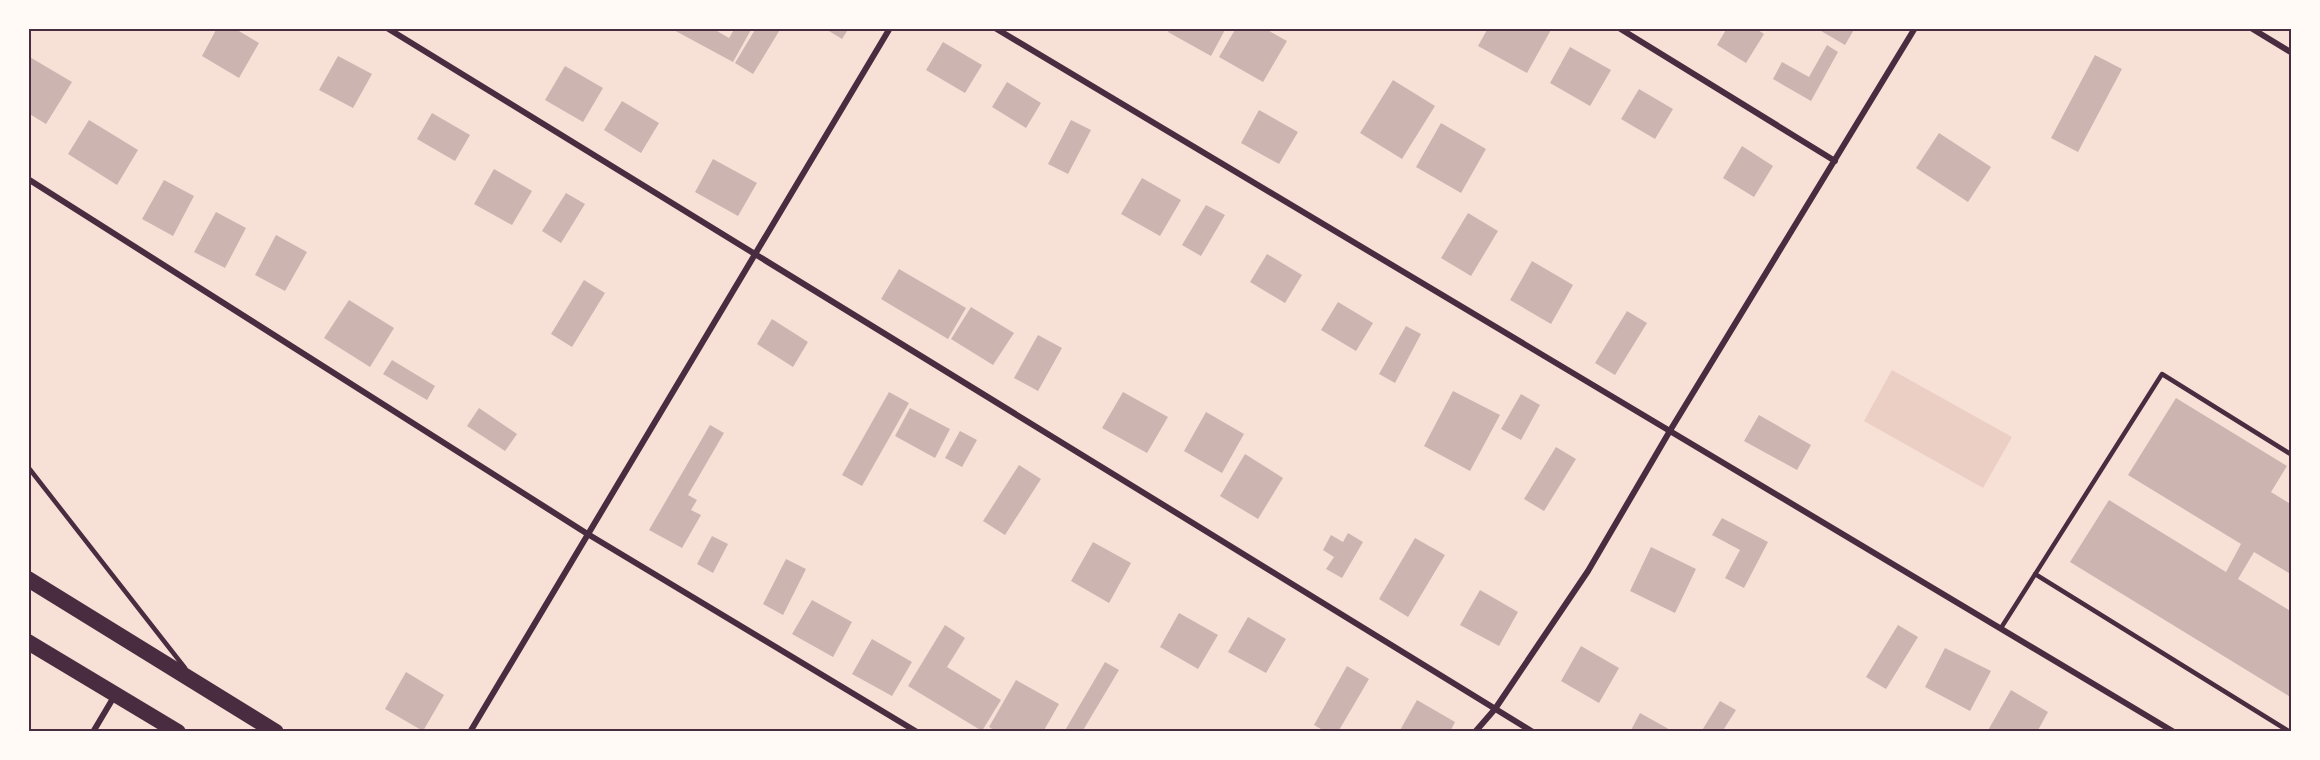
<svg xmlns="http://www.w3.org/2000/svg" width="2320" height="760" font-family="Raleway,sans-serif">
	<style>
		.green { fill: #ebcfc5 }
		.building { fill: #ccb4b1 }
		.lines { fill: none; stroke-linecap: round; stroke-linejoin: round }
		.service { stroke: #4a2c40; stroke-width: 4.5 }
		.minor { stroke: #4a2c40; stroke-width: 6 }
		.trunk { stroke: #4a2c40; stroke-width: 16 }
		.neatline { fill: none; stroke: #4a2c40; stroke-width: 2 }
	</style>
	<rect width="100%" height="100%" fill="#f7e1d7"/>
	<!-- green -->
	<path class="green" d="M 1892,370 L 2012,437 L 1983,488 L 1864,421 Z"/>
	<!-- building -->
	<path class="building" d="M 217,28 L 234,28 L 259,43 L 239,78 L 202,56 Z
		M 670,28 L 712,28 L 729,38 L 735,28 L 752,28 L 733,62 Z
		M 756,28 L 781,28 L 753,74 L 735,63 Z
		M 824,28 L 849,28 L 842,39 Z
		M 1170,28 L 1226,28 L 1211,56 L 1168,32 Z
		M 1236,28 L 1264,28 L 1287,41 L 1263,82 L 1219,57 Z
		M 1488,28 L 1552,28 L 1527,73 L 1478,46 Z
		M 1727,28 L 1755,28 L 1764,34 L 1746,63 L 1717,45 Z
		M 1816,28 L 1855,28 L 1845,45 Z
		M 943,42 L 982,65 L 965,93 L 926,70 Z
		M 1827,45 L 1838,52 L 1811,101 L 1773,79 L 1782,62 L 1809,77 Z
		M 1570,47 L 1611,70 L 1590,106 L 1550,83 Z
		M 2095,55 L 2122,69 L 2078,152 L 2051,138 Z
		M 28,56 L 72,82 L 46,124 L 28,113 Z
		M 338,56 L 372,74 L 353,108 L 319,90 Z
		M 565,66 L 603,88 L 583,122 L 545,100 Z
		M 1393,80 L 1435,106 L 1402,159 L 1360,133 Z
		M 1007,82 L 1041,103 L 1026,128 L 992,107 Z
		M 1639,89 L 1673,109 L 1655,139 L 1621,119 Z
		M 622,101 L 659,123 L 641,153 L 604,130 Z
		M 1259,110 L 1298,132 L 1279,164 L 1241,143 Z
		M 432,113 L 470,135 L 455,161 L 417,139 Z
		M 89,120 L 138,150 L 117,185 L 68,154 Z
		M 1071,120 L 1091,130 L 1068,174 L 1048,164 Z
		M 1441,123 L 1486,149 L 1461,193 L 1416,167 Z
		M 1939,133 L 1991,167 L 1968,202 L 1916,168 Z
		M 1742,146 L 1773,166 L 1754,197 L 1723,178 Z
		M 713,159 L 757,183 L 738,216 L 695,192 Z
		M 494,169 L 532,191 L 512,225 L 474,204 Z
		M 1142,178 L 1181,200 L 1160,236 L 1121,214 Z
		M 164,180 L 194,196 L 173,236 L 142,219 Z
		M 566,193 L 585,204 L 561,243 L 542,231 Z
		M 1206,205 L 1225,215 L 1201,256 L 1182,245 Z
		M 216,212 L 246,228 L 225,268 L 194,252 Z
		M 1468,213 L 1498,231 L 1471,276 L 1441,258 Z
		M 276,235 L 307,252 L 285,291 L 255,275 Z
		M 1267,254 L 1302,275 L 1285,303 L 1250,282 Z
		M 1532,261 L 1573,285 L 1551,324 L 1510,300 Z
		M 899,269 L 966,308 L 948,339 L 881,299 Z
		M 584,280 L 605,293 L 572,347 L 551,334 Z
		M 349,300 L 394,328 L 370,367 L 324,338 Z
		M 1338,302 L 1373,323 L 1356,351 L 1321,330 Z
		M 971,307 L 1014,333 L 993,365 L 951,339 Z
		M 1627,311 L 1647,323 L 1615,375 L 1595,363 Z
		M 772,319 L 808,342 L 793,367 L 757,344 Z
		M 1406,326 L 1421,334 L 1395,383 L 1379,374 Z
		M 1038,335 L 1062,348 L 1038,391 L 1014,378 Z
		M 392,360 L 435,386 L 427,400 L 383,374 Z
		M 1453,391 L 1500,415 L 1470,471 L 1424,446 Z
		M 889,392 L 909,403 L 862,486 L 842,475 Z
		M 1123,392 L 1168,417 L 1147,453 L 1102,428 Z
		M 1521,394 L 1540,405 L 1521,440 L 1501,429 Z
		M 2176,398 L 2287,466 L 2271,492 L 2292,505 L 2292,575 L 2254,552 L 2238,579 L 2292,612 L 2292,698 L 2070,562 L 2109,500 L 2226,572 L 2241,544 L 2128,475 Z
		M 479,408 L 517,434 L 505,451 L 467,426 Z
		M 910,408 L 950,429 L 935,458 L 895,436 Z
		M 1206,412 L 1244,434 L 1222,473 L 1184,451 Z
		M 1759,415 L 1811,445 L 1797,470 L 1744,441 Z
		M 710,425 L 724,433 L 688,495 L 697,500 L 691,510 L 701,515 L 682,548 L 649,530 Z
		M 960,431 L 977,440 L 962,467 L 945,458 Z
		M 1556,447 L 1576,459 L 1544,511 L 1524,499 Z
		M 1245,454 L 1283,478 L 1258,519 L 1220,496 Z
		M 1019,465 L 1041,479 L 1005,535 L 983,521 Z
		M 1722,518 L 1768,542 L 1744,588 L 1725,578 L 1740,550 L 1712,535 Z
		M 1348,533 L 1363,542 L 1342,578 L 1326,569 L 1334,557 L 1323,550 L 1331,535 L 1343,542 Z
		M 712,536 L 728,544 L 713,573 L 697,564 Z
		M 1415,538 L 1445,555 L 1408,617 L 1379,599 Z
		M 1093,542 L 1131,563 L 1109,603 L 1071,581 Z
		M 1651,547 L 1696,569 L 1675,613 L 1630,591 Z
		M 786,559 L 806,569 L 783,615 L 763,604 Z
		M 1480,590 L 1518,612 L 1499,646 L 1460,625 Z
		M 812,600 L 852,622 L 833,657 L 792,634 Z
		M 1179,613 L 1218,635 L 1198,669 L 1160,647 Z
		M 1248,617 L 1286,639 L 1266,673 L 1228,652 Z
		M 945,625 L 965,638 L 947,667 L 1001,700 L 982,731 L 908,686 Z
		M 1898,625 L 1918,637 L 1886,689 L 1866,677 Z
		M 872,639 L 912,662 L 892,696 L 852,674 Z
		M 1581,646 L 1619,668 L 1599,703 L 1561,681 Z
		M 1945,648 L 1991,671 L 1970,711 L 1925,687 Z
		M 1105,662 L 1119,670 L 1082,732 L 1064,732 Z
		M 1347,666 L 1369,679 L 1338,732 L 1326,732 L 1314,725 Z
		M 406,672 L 444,695 L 423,731 L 385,709 Z
		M 1016,680 L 1059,704 L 1043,732 L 997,732 L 989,727 Z
		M 2011,690 L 2048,712 L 2037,732 L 1987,732 Z
		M 1417,700 L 1455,722 L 1450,732 L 1399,732 Z
		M 1720,701 L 1736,710 L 1722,732 L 1701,732 Z
		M 1640,713 L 1674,732 L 1630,732 Z"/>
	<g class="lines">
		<!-- service -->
		<path class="service" d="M 28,467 L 185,668
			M 2035,574 L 2290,732
			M 2001,628 L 2162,374 L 2292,455"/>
		<!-- minor -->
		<path class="minor" d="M 387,28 L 1533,732
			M 995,28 L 2174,732
			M 1619,28 L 1835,161
			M 2251,28 L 2292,53
			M 28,179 L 586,533 L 917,732
			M 93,732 L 115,695
			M 470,732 L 890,28
			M 1475,732 L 1495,709 L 1588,571 L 1671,429 L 1915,28"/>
		<!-- trunk -->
		<path class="trunk" d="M 28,579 L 276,732
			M 28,642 L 178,732"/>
	</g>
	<!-- border -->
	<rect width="2320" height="760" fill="none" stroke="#fffaf5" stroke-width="60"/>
	<rect x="30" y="30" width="2260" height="700" class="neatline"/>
</svg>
